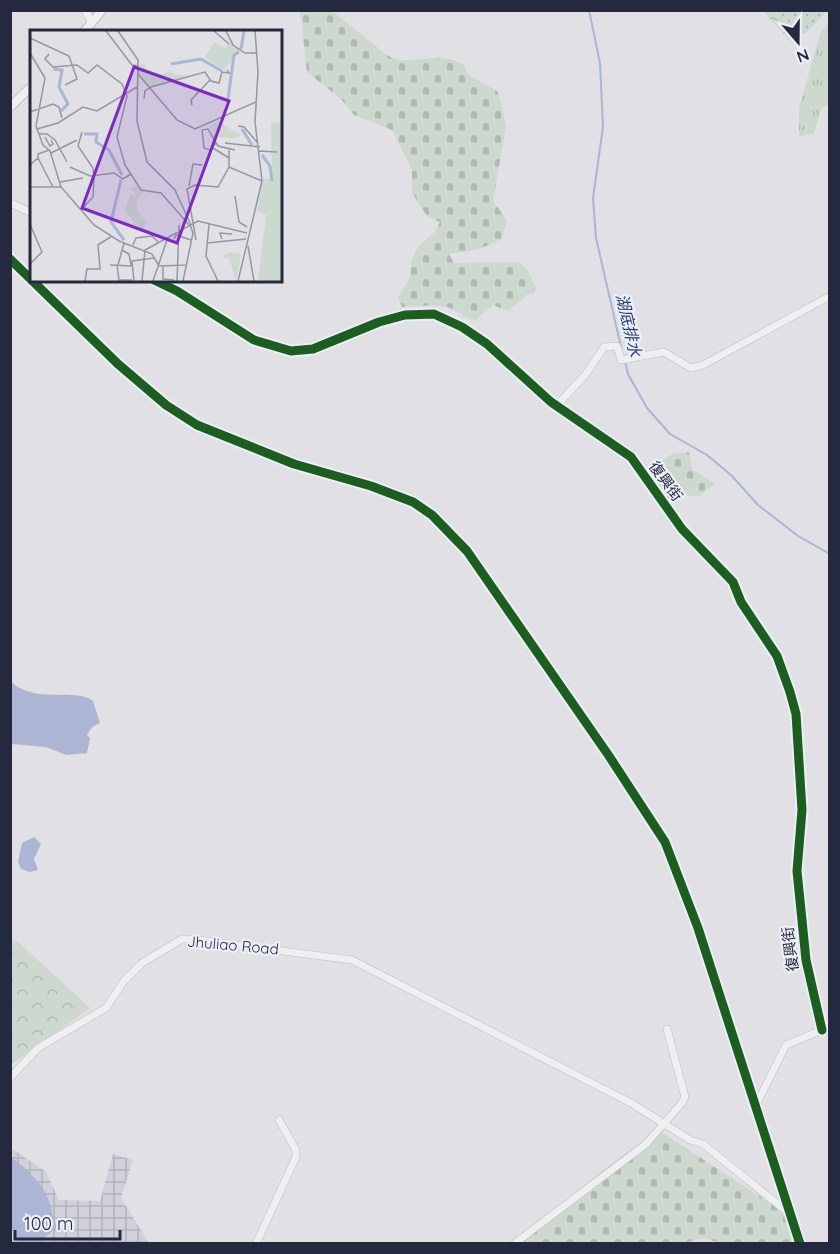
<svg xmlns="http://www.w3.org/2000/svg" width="840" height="1254" font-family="Quicksand,'Noto Sans TC',sans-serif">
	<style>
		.industrial { fill: url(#industrial-grid) }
		.grass { fill: url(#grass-dots) }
		.forest { fill: url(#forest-crowns) }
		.cemetery { fill: url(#cemetery-stones) }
		.park { fill: url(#park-tufts) }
		.water { fill: #acb6d4 }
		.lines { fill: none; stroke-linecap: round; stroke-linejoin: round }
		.stream { stroke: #acb6d4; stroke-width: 2 }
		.minor-casing { stroke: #bdbdc3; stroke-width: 8 }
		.tertiary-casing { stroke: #bdbdc3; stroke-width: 10 }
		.minor { stroke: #efeff2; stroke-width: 7 }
		.tertiary { stroke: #efeff2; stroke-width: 8 }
		.cycleway-casing { stroke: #edeff6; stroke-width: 13 }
		.cycleway { stroke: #1b5e20; stroke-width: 9 }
		.labels { text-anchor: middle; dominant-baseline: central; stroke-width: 4.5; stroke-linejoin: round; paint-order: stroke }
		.street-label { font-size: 15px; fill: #252940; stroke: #edeff6 }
		.water-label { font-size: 16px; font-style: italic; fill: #2c3e78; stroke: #edeff6 }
		.inset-river { fill: none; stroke: #acb6d4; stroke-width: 3 }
		.inset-road { fill: none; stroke: #9597a3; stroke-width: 1.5 }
		.view { fill: #7b2cbf; fill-opacity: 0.15; stroke: #7b2cbf; stroke-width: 3 }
		.inset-edge { fill: none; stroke: #252940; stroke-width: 3 }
	</style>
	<defs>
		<pattern id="industrial-grid" width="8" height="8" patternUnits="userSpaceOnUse" patternTransform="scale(1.5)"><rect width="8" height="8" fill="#d0d1db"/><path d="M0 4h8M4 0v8" fill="none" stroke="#b2b3bd"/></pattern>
		<pattern id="grass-dots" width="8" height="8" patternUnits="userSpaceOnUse" patternTransform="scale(1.5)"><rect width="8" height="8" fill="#cdd9cf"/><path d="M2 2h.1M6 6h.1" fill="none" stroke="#b0bab3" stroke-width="1.8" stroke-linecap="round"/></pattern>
		<pattern id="forest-crowns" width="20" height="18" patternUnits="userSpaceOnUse" patternTransform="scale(1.5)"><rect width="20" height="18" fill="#cdd9cf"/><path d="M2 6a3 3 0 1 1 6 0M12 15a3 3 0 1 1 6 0" fill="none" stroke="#b0bab3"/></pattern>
		<pattern id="cemetery-stones" width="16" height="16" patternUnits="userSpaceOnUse" patternTransform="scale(1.5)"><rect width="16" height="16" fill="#cdd9cf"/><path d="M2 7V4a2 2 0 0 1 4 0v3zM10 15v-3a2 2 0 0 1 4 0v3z" fill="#b0bab3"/></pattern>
		<pattern id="park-tufts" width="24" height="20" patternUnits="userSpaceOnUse" patternTransform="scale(1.5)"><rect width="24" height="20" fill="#cdd9cf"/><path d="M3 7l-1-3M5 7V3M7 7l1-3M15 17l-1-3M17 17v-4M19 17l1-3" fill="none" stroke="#b0bab3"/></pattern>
	</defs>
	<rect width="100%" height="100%" fill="#e0e0e5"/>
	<!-- industrial -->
	<path class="industrial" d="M 10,1147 L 46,1172 L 59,1200 L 100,1201 L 113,1154 L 133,1160 L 121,1198 L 149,1243 L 11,1243 Z"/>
	<!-- grass -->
	<path class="grass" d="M 778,11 L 827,11 L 806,33 L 799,35 Z"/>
	<!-- forest -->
	<path class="forest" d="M 763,11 L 778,11 L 799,35 L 791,42 Z
		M 16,940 L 90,1008 L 11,1065 L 10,942 Z"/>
	<!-- cemetery -->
	<path class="cemetery" d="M 330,10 C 343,18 387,57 394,59 C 421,64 434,51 463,64 L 468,74 L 498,92 L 506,126 L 493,201 L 507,220 L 502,239 L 479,249 L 449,254 L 454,263 L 519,262 L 528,271 L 537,290 L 527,295 L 508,311 L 493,305 L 476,320 C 466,319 463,315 455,310 C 440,303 418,306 402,307 L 398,298 L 410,277 L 411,263 L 418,247 L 435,232 L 440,222 L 427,216 L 412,193 L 412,170 L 392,130 L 354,115 L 341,99 L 307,72 L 300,11 Z
		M 689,452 L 692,469 L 715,484 L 699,496 L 686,495 L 677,502 L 667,503 L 644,471 L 673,454 Z
		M 658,1130 L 790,1216 L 797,1243 C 774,1243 748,1247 725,1243 C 705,1241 708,1233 685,1244 L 517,1244 L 604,1169 Z"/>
	<!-- park -->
	<path class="park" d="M 829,23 L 829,103 L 821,109 L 814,133 L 799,137 L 799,108 L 821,31 Z"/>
	<!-- water -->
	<path class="water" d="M 10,681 C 35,705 75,687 93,701 L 100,723 L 92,727 L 87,735 L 90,738 L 87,753 L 66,755 L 46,747 L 11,744 Z
		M 34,837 L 41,844 L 34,859 L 38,870 L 30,872 L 21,869 L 18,862 L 22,843 Z
		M 11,1157 C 26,1168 45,1185 50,1204 C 53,1213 52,1219 57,1227 L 38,1243 L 21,1243 L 11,1227 Z"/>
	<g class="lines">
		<!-- stream -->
		<path class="stream" d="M 589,10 L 600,63 L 603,127 L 593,198 L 596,238 L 621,347
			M 625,361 L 628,374 L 647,408 L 670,434 L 707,455 L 732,476 L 758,505 L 798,536 L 830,554"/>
		<!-- minor casing -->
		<g class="minor-casing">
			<path id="minor" d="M 85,10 L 92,23
				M 10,203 L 32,213
				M 10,259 L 118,364 L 166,405 L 197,425 L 294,464 L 371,486 L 413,502 L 432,515 L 467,551 L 609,756 L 665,842 L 698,928 L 800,1244
				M 154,280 L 177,291 L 254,340 L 291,351 L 313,349 L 379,322 L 405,315 L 434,314 L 462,327 L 487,344 L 551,402 L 631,457 L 682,529 L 733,582 L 741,602 L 777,656 L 790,692 L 796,714 L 802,810 L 797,871 L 806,960 L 822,1030
				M 556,406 L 586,374 L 604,347 L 617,346 L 621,360 L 664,352 L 691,368 L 703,365 L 830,296
				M 10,1078 L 38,1048 L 106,1008 L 124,981 L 142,963 L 182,939 L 191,939 L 352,960 L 631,1103 L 690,1140 L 703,1144 L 790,1214
				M 755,1107 L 786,1045 L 822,1030 L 830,1022
				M 256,1244 L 296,1157 L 296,1150 L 279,1120
				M 514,1244 L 646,1144 L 682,1103 L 685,1097 L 667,1029"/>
		</g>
		<!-- tertiary casing -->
		<g class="tertiary-casing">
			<path id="tertiary" d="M 84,32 L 102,10
				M 10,107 L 32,86"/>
		</g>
		<!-- minor -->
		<use href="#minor" class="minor"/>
		<!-- tertiary -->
		<use href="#tertiary" class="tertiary"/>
		<!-- cycleway casing -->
		<g class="cycleway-casing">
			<path id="cycleway" d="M 10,259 L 118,364 L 166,405 L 197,425 L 294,464 L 371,486 L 413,502 L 432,515 L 467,551 L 609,756 L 665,842 L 698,928 L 800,1244
				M 154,280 L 177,291 L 254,340 L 291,351 L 313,349 L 379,322 L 405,315 L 434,314 L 462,327 L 487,344 L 551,402 L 631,457 L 682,529 L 733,582 L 741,602 L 777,656 L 790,692 L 796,714 L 802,810 L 797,871 L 806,960 L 822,1030"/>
		</g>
		<!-- cycleway -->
		<use href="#cycleway" class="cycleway"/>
	</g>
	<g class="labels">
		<!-- street labels -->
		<g class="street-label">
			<text transform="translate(666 481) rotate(54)">復興街</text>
			<text transform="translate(233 945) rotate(5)">Jhuliao Road</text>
			<text transform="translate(790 949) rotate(-97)">復興街</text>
		</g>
		<!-- water labels -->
		<g class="water-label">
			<text transform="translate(629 325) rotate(77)">湖底排水</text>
		</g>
	</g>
	<!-- overview -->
	<g transform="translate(30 30)">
		<rect width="252" height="252" fill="#e0e0e5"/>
		<path d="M 190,92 L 206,103 L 211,105 L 204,109 L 184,106 L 179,95 Z" fill="#cdd9cf"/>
		<path d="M 115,34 L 118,44 L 129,47 L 140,40 L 144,45 L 160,45 L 119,58 L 108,43 L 109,35 ZM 107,157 L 114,162 L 107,170 L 108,182 L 116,192 L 113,200 L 95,182 L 100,165 L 107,165 L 99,158 Z" fill="#cdd9cf"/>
		<path d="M 184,12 L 195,18 L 200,12 L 210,20 L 194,40 L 175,27 ZM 241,92 L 252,93 L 252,251 L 228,251 L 236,185 L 227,181 L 232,149 L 242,148 Z" fill="#cdd9cf"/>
		<path d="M 199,222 L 211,224 L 206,250 L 199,228 L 194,229 L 194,225 Z" fill="#cdd9cf"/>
		<path class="inset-river" d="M 211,19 L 214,1M 141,34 L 171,29 L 192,41M 23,39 L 32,40 L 29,57 L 38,74 L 31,81M 198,69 L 204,25 L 209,22M 212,99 L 222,115M 54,104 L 67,104 L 66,112 L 79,120 L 92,145M 232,125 L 240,136 L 242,151M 91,150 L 81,192 L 94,210"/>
		<path class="inset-road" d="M 76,1 L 102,35 L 108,36M 88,1 L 108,30 L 107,91 L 117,132 L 145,160 L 161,195M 184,1 L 199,14M 196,1 L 203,15 L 215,23 L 226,23M 0,8 L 39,26 L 47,49 L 35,55M 0,23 L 15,48 L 6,96 L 13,115 L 20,121 L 31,157 L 64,195 L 89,211 L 122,224 L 129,236M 19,24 L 15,29 L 23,37 L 47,35 L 58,43 L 67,35 L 92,54 L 97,66 L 87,107 L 95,135 L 111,160 L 131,163 L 160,196M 108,44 L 147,90 L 165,99 L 226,72M 114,69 L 115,61 L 121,57 L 175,42 L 181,51 L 189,53 L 192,42 L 199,43 L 197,40M 162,75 L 161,70 L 180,50M 0,82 L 23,74 L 29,77 L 32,88M 208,96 L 214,97 L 227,112M 7,99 L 28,93 L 53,77 L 67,81 L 107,57M 9,104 L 17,104 L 25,110 L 37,132M 15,107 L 20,116 L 23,114 L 21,110M 186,113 L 180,120 L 174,118 L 172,100 L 178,99 L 188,116 L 205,120M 195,113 L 230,117M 183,118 L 199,128M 229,121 L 247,122M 21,123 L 47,110M 8,128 L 23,157M 0,135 L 8,128 L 8,124 L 19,120M 40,137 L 60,146 L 84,143 L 93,149 L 101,144M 199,137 L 232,151M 30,152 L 53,148M 159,156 L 163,134 L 172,135M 0,157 L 31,157M 205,166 L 209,192 L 217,197M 51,180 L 63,167 L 64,148 L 63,138 L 48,116 L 52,102M 0,194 L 12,222 L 0,234M 179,194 L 176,226 L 188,251M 144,209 L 146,205 L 161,210M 192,209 L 190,203 L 202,204M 166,210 L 157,159 L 165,155 L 188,157 L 199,137 L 199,120M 177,213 L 216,209M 103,215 L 106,208 L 122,206 L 128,212M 218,216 L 224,251M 92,220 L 99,224 L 101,235M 115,220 L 168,191 L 217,203M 80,235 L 102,236M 87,235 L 89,250 L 102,250M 88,235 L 94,213M 129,236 L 157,235M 133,237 L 133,249 L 144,250M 55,251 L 57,239 L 70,239 L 68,215 L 82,206M 104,251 L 102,231 L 124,228M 112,251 L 115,220M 123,251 L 138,207M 147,251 L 149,195M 153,251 L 163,203 L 160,195M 208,251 L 232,151 L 225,92 L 228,42 L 225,1"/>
		<path class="view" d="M 104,37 L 199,71 L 147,213 L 52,178 Z"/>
		<rect width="252" height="252" class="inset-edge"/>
	</g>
	<!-- border -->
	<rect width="840" height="1254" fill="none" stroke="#252940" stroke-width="24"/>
	<!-- north arrow -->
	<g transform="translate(798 42) rotate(160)" stroke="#edeff6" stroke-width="4.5" paint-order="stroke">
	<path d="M0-4.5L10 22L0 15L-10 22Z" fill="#252940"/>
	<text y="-9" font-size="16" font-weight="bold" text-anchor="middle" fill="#252940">N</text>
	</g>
	<!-- scale -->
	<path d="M15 1230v9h105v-9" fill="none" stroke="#252940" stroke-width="3"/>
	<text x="24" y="1230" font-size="18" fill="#252940" stroke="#edeff6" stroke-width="4.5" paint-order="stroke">100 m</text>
</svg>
